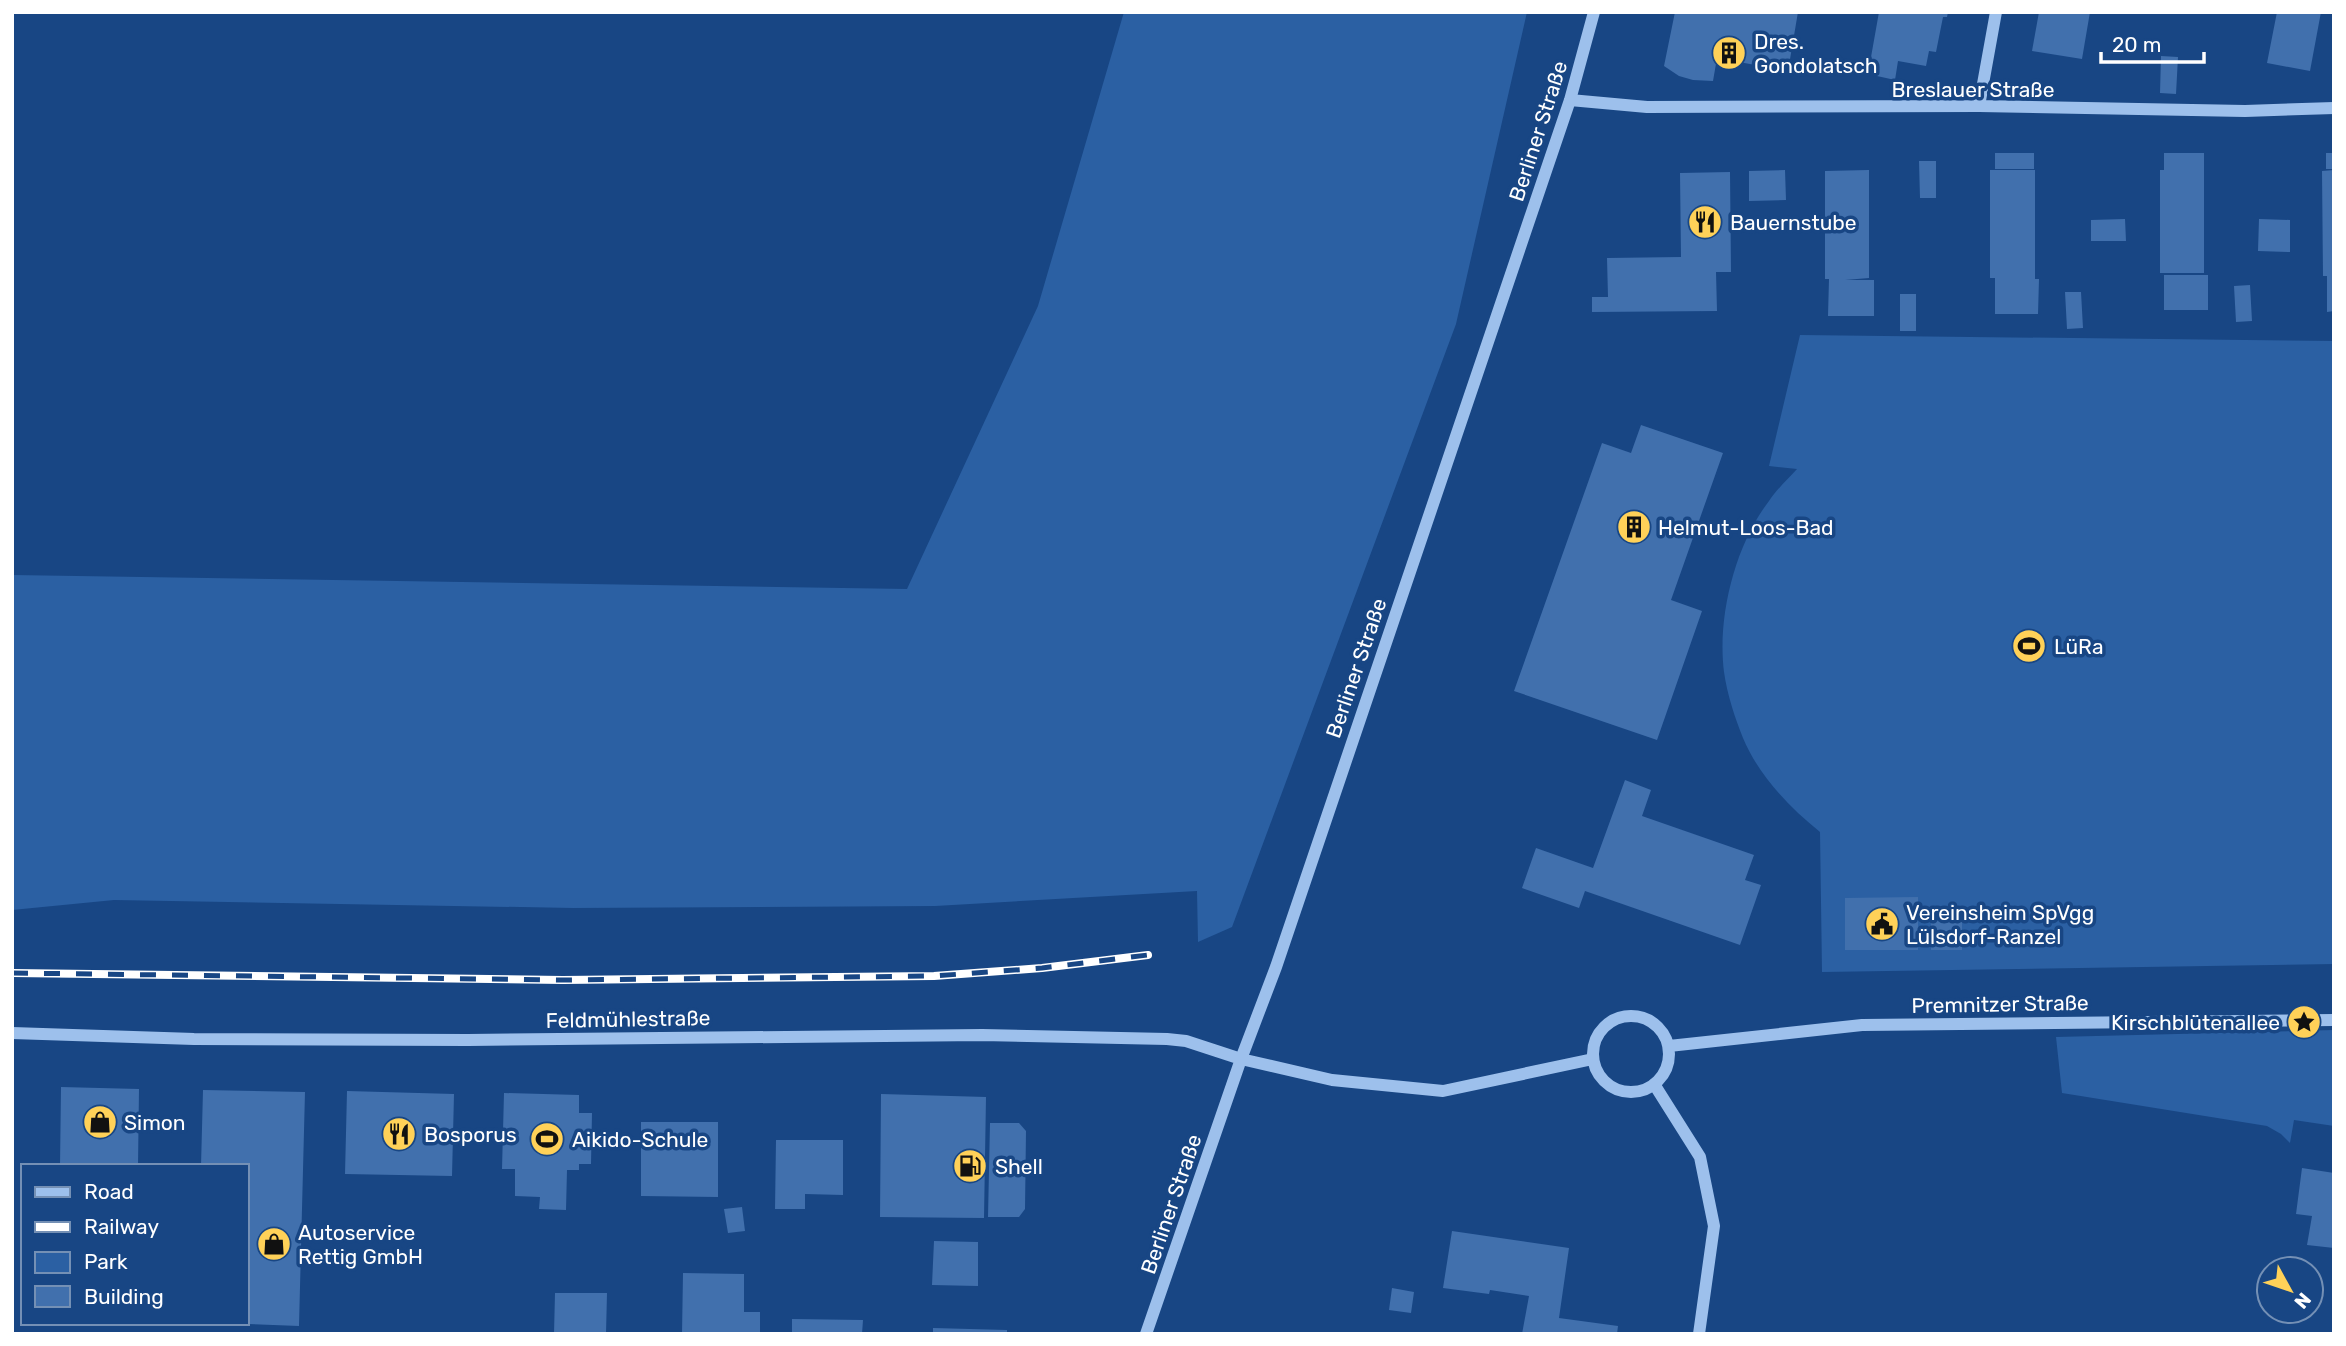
<svg xmlns="http://www.w3.org/2000/svg" width="2346" height="1346" font-family="Rubik,sans-serif">
	<style>
		.green { fill: #2b60a3 }
		.building { fill: #4170ad }
		.lines { fill: none; stroke-linecap: round; stroke-linejoin: round }
		.minor { stroke: #9dc0ec; stroke-width: 12 }
		.rail-casing { stroke: #fff; stroke-width: 8 }
		.rail { stroke: #184684; stroke-width: 5; stroke-dasharray: 16; stroke-linecap: butt }
		.labels { text-anchor: middle; dominant-baseline: central; stroke-width: 7; stroke-linejoin: round; paint-order: stroke }
		.poi-label { font-size: 21px; fill: #fff; stroke: #184684; text-anchor: start }
		.street-label { font-size: 21px; fill: #fff; stroke: #184684 }
	</style>
	<rect width="100%" height="100%" fill="#184684"/>
	<!-- green -->
	<path class="green" d="M 1124,12 L 1527,12 L 1456,324 L 1232,927 L 1198,942 L 1197,891 L 935,906 L 573,908 L 114,900 L 12,910 L 12,575 L 907,589 L 1038,306 Z
		M 1800,335 L 2334,341 L 2334,964 L 1822,972 L 1820,832 C 1789,807 1759,776 1743,738 C 1735,718 1727,694 1724,672 C 1717,617 1735,545 1769,501 C 1777,489 1788,479 1797,469 L 1769,466 Z
		M 2334,1030 L 2334,1126 L 2294,1120 L 2290,1143 L 2281,1134 L 2267,1126 L 2062,1093 L 2056,1037 Z"/>
	<!-- building -->
	<path class="building" d="M 1675,12 L 1798,12 L 1788,71 L 1717,58 L 1713,81 L 1693,80 L 1679,76 L 1664,66 Z
		M 1879,12 L 1948,12 L 1947,17 L 1943,17 L 1936,52 L 1929,51 L 1926,66 L 1898,61 L 1895,80 L 1868,74 Z
		M 2039,12 L 2090,12 L 2082,59 L 2032,51 Z
		M 2277,12 L 2321,12 L 2310,71 L 2267,63 Z
		M 2161,56 L 2178,57 L 2176,94 L 2160,93 Z
		M 1995,153 L 2034,153 L 2034,169 L 1995,169 Z
		M 2164,153 L 2204,153 L 2204,273 L 2160,273 L 2160,170 L 2164,170 Z
		M 2326,153 L 2334,153 L 2334,169 L 2326,169 Z
		M 1919,161 L 1936,161 L 1936,198 L 1920,198 Z
		M 1785,170 L 1786,200 L 1749,201 L 1749,171 Z
		M 1869,170 L 1869,278 L 1845,280 L 1874,280 L 1874,316 L 1828,316 L 1829,279 L 1825,279 L 1825,171 Z
		M 1990,170 L 2035,170 L 2035,279 L 2039,279 L 2038,314 L 1995,314 L 1995,278 L 1990,278 Z
		M 2334,170 L 2334,311 L 2327,312 L 2327,276 L 2323,276 L 2322,171 Z
		M 1730,172 L 1731,272 L 1716,272 L 1717,311 L 1592,312 L 1592,297 L 1608,297 L 1607,258 L 1681,257 L 1680,173 Z
		M 2125,219 L 2126,241 L 2091,241 L 2091,220 Z
		M 2259,219 L 2290,220 L 2290,252 L 2258,251 Z
		M 2164,275 L 2208,275 L 2208,310 L 2164,310 Z
		M 2250,285 L 2252,321 L 2236,322 L 2234,286 Z
		M 2065,292 L 2081,292 L 2083,328 L 2067,329 Z
		M 1900,294 L 1916,294 L 1916,331 L 1900,331 Z
		M 1641,425 L 1723,453 L 1671,600 L 1702,611 L 1657,740 L 1514,691 L 1602,443 L 1631,453 Z
		M 1625,780 L 1651,790 L 1642,816 L 1754,855 L 1745,880 L 1761,885 L 1740,945 L 1585,891 L 1579,908 L 1522,888 L 1536,848 L 1593,868 Z
		M 1918,897 L 1918,950 L 1845,950 L 1845,898 Z
		M 1962,920 L 1962,950 L 1931,950 L 1931,921 Z
		M 61,1087 L 139,1089 L 138,1166 L 60,1166 Z
		M 203,1090 L 305,1092 L 299,1326 L 247,1324 L 247,1166 L 201,1166 Z
		M 347,1091 L 454,1094 L 452,1176 L 345,1174 Z
		M 504,1093 L 579,1095 L 579,1113 L 592,1113 L 591,1164 L 579,1164 L 579,1170 L 567,1170 L 566,1210 L 539,1209 L 540,1197 L 515,1196 L 515,1169 L 502,1169 Z
		M 881,1094 L 986,1097 L 984,1218 L 880,1217 Z
		M 641,1122 L 718,1122 L 718,1197 L 641,1196 Z
		M 990,1123 L 1019,1123 L 1026,1131 L 1025,1209 L 1019,1217 L 988,1217 Z
		M 776,1140 L 843,1140 L 843,1195 L 805,1194 L 805,1209 L 775,1209 Z
		M 2302,1168 L 2334,1173 L 2334,1248 L 2307,1245 L 2312,1216 L 2296,1214 Z
		M 742,1207 L 745,1231 L 728,1233 L 724,1209 Z
		M 1452,1231 L 1569,1248 L 1559,1318 L 1618,1326 L 1617,1334 L 1522,1334 L 1529,1296 L 1490,1290 L 1489,1294 L 1443,1288 Z
		M 934,1241 L 978,1242 L 978,1286 L 932,1285 Z
		M 683,1273 L 744,1274 L 744,1312 L 760,1312 L 760,1334 L 682,1334 Z
		M 1392,1288 L 1414,1292 L 1411,1313 L 1389,1310 Z
		M 555,1293 L 607,1293 L 606,1334 L 554,1334 Z
		M 792,1319 L 863,1320 L 862,1334 L 792,1334 Z
		M 933,1328 L 1007,1330 L 1007,1334 L 933,1334 Z"/>
	<g class="lines">
		<!-- minor -->
		<path class="minor" d="M 1570,100 L 1647,107 L 1979,106 L 2245,111 L 2334,108
			M 1979,106 L 1996,12
			M1593 1054a38 38 0 1 1 76 0a38 38 0 1 1-76 0Z
			M 12,1033 L 194,1039 L 468,1040 L 982,1035 L 1167,1039 L 1186,1041 L 1241,1059 L 1332,1080 L 1443,1091 L 1593,1059
			M 1669,1046 L 1862,1025 L 2334,1020
			M 1654,1084 L 1700,1157 L 1714,1226 L 1699,1334
			M 1146,1334 L 1241,1059 L 1276,967 L 1570,100 L 1594,12"/>
		<!-- rail casing -->
		<g class="rail-casing">
			<path id="rail" d="M 12,973 L 563,980 L 934,976 L 1042,968 L 1148,955"/>
		</g>
		<!-- rail -->
		<use href="#rail" class="rail"/>
	</g>
	<!-- icons -->
	<defs>
		<g id="building-disc" transform="scale(1.75)"><circle r="9.5" fill="#ffd158" stroke="#184684"/><path d="M-4-6H4V6H1V3H-1V6H-4ZM-2.5-4.3h1.7v1.8h-1.7ZM.8-4.3h1.7v1.8H.8ZM-2.5-1h1.7V.8h-1.7ZM.8-1h1.7V.8H.8Z" fill="#111"/></g>
		<g id="restaurant-disc" transform="scale(1.75)"><circle r="9.5" fill="#ffd158" stroke="#184684"/><path d="M-5-6h1v4h1v-4h1v4h1v-4h1v5L-1.5 .5V6h-2V.5L-5-1ZM5-6V6H3V1.5H1.5Q1.5-4 5-6Z" fill="#111"/></g>
		<g id="stadium-disc" transform="scale(1.75)"><circle r="9.5" fill="#ffd158" stroke="#184684"/><path d="M0-5a6.5 5 0 1 0 0 10a6.5 5 0 1 0 0-10ZM-3.5-1.8h7v3.6h-7Z" fill="#111"/></g>
		<g id="civic-disc" transform="scale(1.75)"><circle r="9.5" fill="#ffd158" stroke="#184684"/><path d="M-.6-6.5H3V-4.5H.6V-3L4-1V1h2V6H-6V1h2V-1L-.6-3ZM-1.2 2.5V6h2.4V2.5Z" fill="#111"/></g>
		<g id="sight-disc" transform="scale(1.75)"><circle r="9.5" fill="#ffd158" stroke="#184684"/><path d="M0-6L1.8-2.2L6-1.7L2.9 1.2L3.7 5.4L0 3.3L-3.7 5.4L-2.9 1.2L-6-1.7L-1.8-2.2Z" fill="#111"/></g>
		<g id="shop-disc" transform="scale(1.75)"><circle r="9.5" fill="#ffd158" stroke="#184684"/><path d="M-5-2.5h2.3a2.7 3.5 0 0 1 5.4 0H5L5.5 6h-11ZM-1.5-2.5h3a1.5 2.3 0 0 0-3 0Z" fill="#111"/></g>
		<g id="fuel-disc" transform="scale(1.75)"><circle r="9.5" fill="#ffd158" stroke="#184684"/><path d="M-5.5-6h7V0h2V4h1.3V-2.5L3-4.5l.8-.8L6-3V5H2.5V1h-1V6h-7ZM-4.2-4.7v3.2H.2V-4.7Z" fill="#111"/></g>
	</defs>
	<g fill-rule="evenodd">
		<use href="#building-disc" x="1729" y="53"/>
		<use href="#restaurant-disc" x="1705" y="222"/>
		<use href="#building-disc" x="1634" y="527"/>
		<use href="#stadium-disc" x="2029" y="646"/>
		<use href="#civic-disc" x="1882" y="924"/>
		<use href="#sight-disc" x="2304" y="1022"/>
		<use href="#shop-disc" x="100" y="1122"/>
		<use href="#restaurant-disc" x="399" y="1134"/>
		<use href="#stadium-disc" x="547" y="1139"/>
		<use href="#fuel-disc" x="970" y="1166"/>
		<use href="#shop-disc" x="274" y="1244"/>
	</g>
	<g class="labels">
		<!-- poi labels -->
		<g class="poi-label">
			<text x="1754" y="41">Dres.<tspan x="1754" dy="24">Gondolatsch</tspan></text>
			<text x="1730" y="222">Bauernstube</text>
			<text x="1658" y="527">Helmut-Loos-Bad</text>
			<text x="2054" y="646">LüRa</text>
			<text x="1906" y="912">Vereinsheim SpVgg<tspan x="1906" dy="24">Lülsdorf-Ranzel</tspan></text>
			<text x="2280" y="1022" text-anchor="end">Kirschblütenallee</text>
			<text x="124" y="1122">Simon</text>
			<text x="424" y="1134">Bosporus</text>
			<text x="572" y="1139">Aikido-Schule</text>
			<text x="995" y="1166">Shell</text>
			<text x="298" y="1232">Autoservice<tspan x="298" dy="24">Rettig GmbH</tspan></text>
		</g>
		<!-- street labels -->
		<g class="street-label">
			<text x="1973" y="89">Breslauer Straße</text>
			<text transform="translate(1538 131) rotate(-72)">Berliner Straße</text>
			<text transform="translate(1356 668) rotate(-71)">Berliner Straße</text>
			<text transform="translate(2000 1004) rotate(-1)">Premnitzer Straße</text>
			<text transform="translate(628 1019) rotate(-1)">Feldmühlestraße</text>
			<text transform="translate(1171 1204) rotate(-71)">Berliner Straße</text>
		</g>
	</g>
	<!-- border -->
	<rect width="2346" height="1346" fill="none" stroke="#ffffff" stroke-width="28"/>
	<!-- legend -->
	<rect x="21" y="1164" width="228" height="161" fill="#184684" stroke="#7490b5" stroke-width="2"/>
	<rect x="35" y="1187" width="35" height="10" fill="#9dc0ec" stroke="#7490b5" stroke-width="2"/>
	<text x="84" y="1199" font-size="21" fill="#ffffff">Road</text>
	<rect x="35" y="1222" width="35" height="10" fill="#ffffff" stroke="#7490b5" stroke-width="2"/>
	<text x="84" y="1234" font-size="21" fill="#ffffff">Railway</text>
	<rect x="35" y="1252" width="35" height="21" fill="#2b60a3" stroke="#7490b5" stroke-width="2"/>
	<text x="84" y="1269" font-size="21" fill="#ffffff">Park</text>
	<rect x="35" y="1286" width="35" height="21" fill="#4170ad" stroke="#7490b5" stroke-width="2"/>
	<text x="84" y="1304" font-size="21" fill="#ffffff">Building</text>
	<!-- north arrow -->
	<g transform="translate(2290 1290) rotate(130)"><circle r="33" fill="#184684" stroke="#7490b5" stroke-width="2"/>
	<path d="M0-5L12 26L0 18L-12 26Z" fill="#ffd158"/>
	<text y="-10" font-size="19" font-weight="bold" text-anchor="middle" fill="#ffffff">N</text>
	</g>
	<!-- scale -->
	<path d="M2101 52v10h103v-10" fill="none" stroke="#ffffff" stroke-width="3.5"/>
	<text x="2112" y="52" font-size="21" fill="#ffffff" stroke="#184684" stroke-width="5" paint-order="stroke">20 m</text>
</svg>
